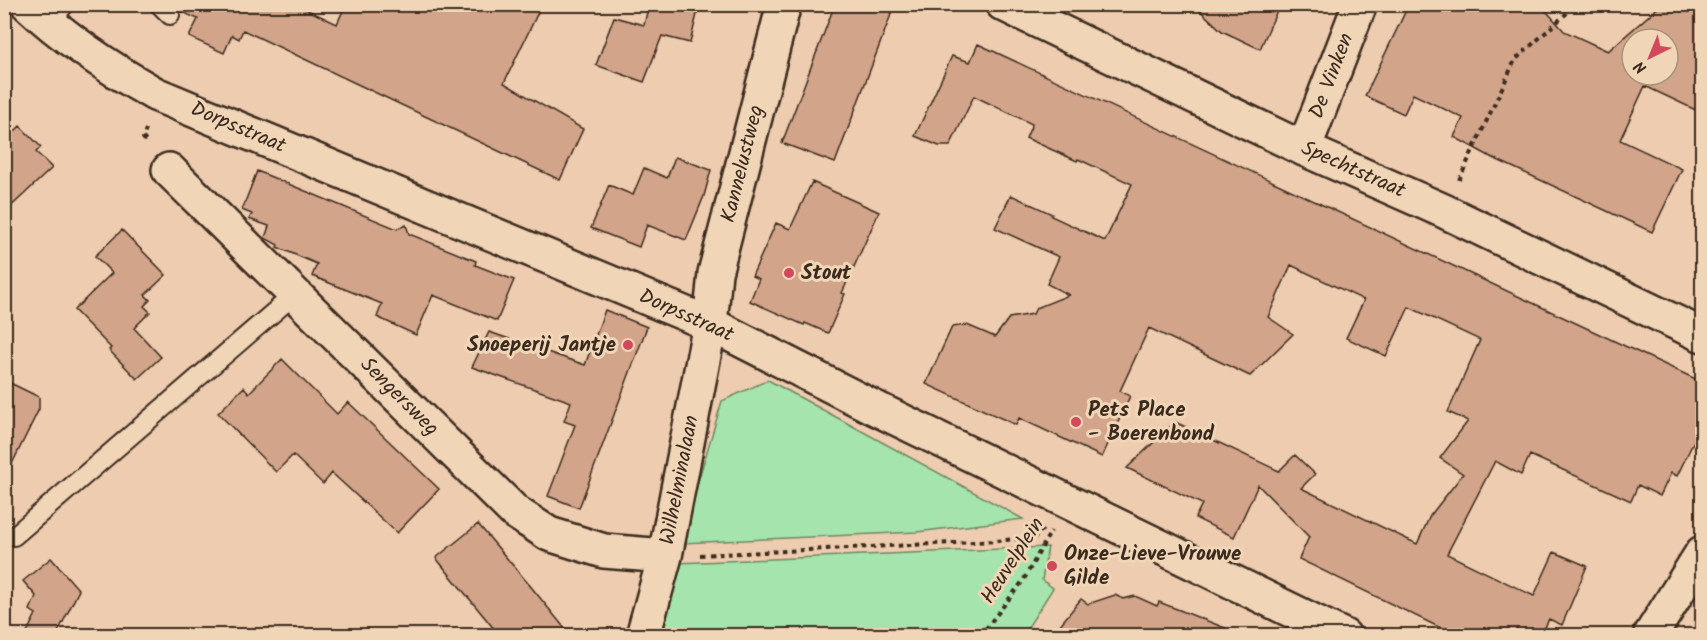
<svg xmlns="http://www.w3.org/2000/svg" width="1707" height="640" font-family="Kalam,sans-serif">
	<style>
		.green { fill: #a5e4ac; stroke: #708765; stroke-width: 1.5 }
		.building { fill: #d2a48a; stroke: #3b2a1e; stroke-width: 1.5; fill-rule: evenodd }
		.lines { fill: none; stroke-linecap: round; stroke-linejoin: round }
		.service-casing { stroke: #3b2a1e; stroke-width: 22 }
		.minor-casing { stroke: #3b2a1e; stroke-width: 38 }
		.tertiary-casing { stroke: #3b2a1e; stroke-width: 38 }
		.path { stroke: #3b2a1e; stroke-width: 4; stroke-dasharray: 4.5 4.5; stroke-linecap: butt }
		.service { stroke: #f0d5b7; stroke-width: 18 }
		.minor { stroke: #f0d5b7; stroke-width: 33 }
		.tertiary { stroke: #f0d5b7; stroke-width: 33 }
		.poi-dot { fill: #d1495b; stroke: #f0d5b7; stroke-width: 2 }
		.labels { text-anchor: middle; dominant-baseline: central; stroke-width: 6; stroke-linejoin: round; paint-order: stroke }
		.street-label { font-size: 21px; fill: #3b2a1e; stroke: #f0d5b7 }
		.poi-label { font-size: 21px; font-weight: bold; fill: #3b2a1e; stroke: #f0d5b7; text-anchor: start }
	</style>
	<rect width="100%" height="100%" fill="#eeccaf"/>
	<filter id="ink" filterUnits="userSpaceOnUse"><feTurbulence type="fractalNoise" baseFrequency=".0167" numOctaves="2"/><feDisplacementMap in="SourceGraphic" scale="12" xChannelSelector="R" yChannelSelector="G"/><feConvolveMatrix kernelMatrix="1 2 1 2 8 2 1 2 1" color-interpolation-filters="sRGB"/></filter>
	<g filter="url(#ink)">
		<!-- green -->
		<path class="green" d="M 768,380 L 1023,519 L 917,532 L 683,543 L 683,532 L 722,401 Z
			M 1048,547 L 1042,580 L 1053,588 L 1023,635 L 663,636 L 677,563 Z"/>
		<!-- building -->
		<path class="building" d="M 175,4 L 295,4 L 337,24 L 346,4 L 542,4 L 504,83 L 583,129 L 560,180 L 243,30 L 239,39 L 232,35 L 224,53 L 189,37 L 198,19 L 180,11 Z
			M 649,4 L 691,4 L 690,8 L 698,10 L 690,43 L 662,36 L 644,82 L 596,65 L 614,17 L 644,25 Z
			M 835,4 L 895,4 L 835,163 L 782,143 Z
			M 1193,4 L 1280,4 L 1260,49 L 1222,31 Z
			M 1409,4 L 1540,4 L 1564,31 L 1608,51 L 1662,4 L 1702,4 L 1702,113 L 1645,86 L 1620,140 L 1682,169 L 1652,232 L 1491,157 L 1454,137 L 1463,118 L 1413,94 L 1404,114 L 1365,96 ZM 1632,39 L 1668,39 L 1668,75 L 1632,75 Z
			M 978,44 L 1702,382 L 1702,446 L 1694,441 L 1677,476 L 1671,473 L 1660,496 L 1638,485 L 1631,501 L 1530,455 L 1521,475 L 1495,461 L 1447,554 L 1534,596 L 1554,552 L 1587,566 L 1562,625 L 1549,619 L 1541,636 L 1457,636 L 1299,559 L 1309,537 L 1258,485 L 1234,537 L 1195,518 L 1202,504 L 1127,468 L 1175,422 L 1279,471 L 1295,455 L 1315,474 L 1301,488 L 1417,544 L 1430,516 L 1463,474 L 1440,458 L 1468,421 L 1448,412 L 1480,340 L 1409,307 L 1386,356 L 1346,338 L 1364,300 L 1291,265 L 1268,317 L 1293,334 L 1250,376 L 1149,328 L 1120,391 L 1130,396 L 1102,457 L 1019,418 L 1016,425 L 926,384 L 952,327 L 967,325 L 995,337 L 1009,318 L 1033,314 L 1036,308 L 1069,295 L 1047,284 L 1059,257 L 995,228 L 1011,195 L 1052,214 L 1051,216 L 1105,241 L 1132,184 L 1078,159 L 1077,161 L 1026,138 L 1032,124 L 974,96 L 950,146 L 939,146 L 915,136 L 952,56 L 970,62 Z
			M 4,121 L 15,131 L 20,126 L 41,147 L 36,152 L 52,168 L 4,213 Z
			M 675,157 L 711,170 L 704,196 L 686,240 L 647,225 L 639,247 L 591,228 L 609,185 L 633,195 L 644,168 L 667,178 Z
			M 257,171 L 397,229 L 406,225 L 409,234 L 476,261 L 475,265 L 514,280 L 497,321 L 433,295 L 416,335 L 377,317 L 382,304 L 312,276 L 317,264 L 277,247 L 278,245 L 265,238 L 269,226 L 249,219 L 252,214 L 242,210 Z
			M 812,182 L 879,212 L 842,293 L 845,294 L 828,333 L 805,323 L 804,325 L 750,301 L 759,279 L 752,276 L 776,223 L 790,229 Z
			M 122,230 L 166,275 L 145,295 L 150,300 L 144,306 L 150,312 L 134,328 L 161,357 L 137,379 L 109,350 L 111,348 L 74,310 L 112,273 L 95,256 Z
			M 605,310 L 647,327 L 579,508 L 548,496 L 575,425 L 564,421 L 571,402 L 472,367 L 489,332 L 585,365 Z
			M 282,359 L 337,414 L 348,402 L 439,489 L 397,533 L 332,473 L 323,484 L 293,455 L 276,472 L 218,413 L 244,387 L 249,393 Z
			M 4,380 L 39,397 L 39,409 L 4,480 Z
			M 478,524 L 532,588 L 571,636 L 500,636 L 436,558 Z
			M 51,558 L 79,590 L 56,636 L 25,636 L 36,614 L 30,610 L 36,596 L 23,581 Z
			M 1115,595 L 1123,599 L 1135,596 L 1157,606 L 1159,602 L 1238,633 L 1238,636 L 1051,636 L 1081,599 L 1088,604 Z"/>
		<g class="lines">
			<!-- service casing -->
			<g class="service-casing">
				<path id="service" d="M 159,4 L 170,15
					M 49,24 L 65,4
					M 14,536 L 295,294"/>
			</g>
			<!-- minor casing -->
			<g class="minor-casing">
				<path id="minor" d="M 1003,4 L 1304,149 L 1444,211 L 1702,335
					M 1304,149 L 1360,4
					M 169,170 L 515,512 L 549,534 L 604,551 L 665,556
					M 643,636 L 665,556 L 710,324 L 715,273 L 784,4
					M 1650,636 L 1702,553"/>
			</g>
			<!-- tertiary casing -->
			<g class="tertiary-casing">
				<path id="tertiary" d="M 28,4 C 66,40 109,68 155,94 L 710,324 L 869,405 L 1344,636"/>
			</g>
			<!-- path -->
			<path class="path" d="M 146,129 L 143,138 L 148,143
				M 1459,180 L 1515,60 L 1577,4
				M 700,555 L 996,541 L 1035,537 L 1043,529
				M 980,636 L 1023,581 L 1051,531"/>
			<!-- service -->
			<use href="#service" class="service"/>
			<!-- minor -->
			<use href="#minor" class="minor"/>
			<!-- tertiary -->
			<use href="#tertiary" class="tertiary"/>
		</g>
	</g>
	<!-- markers -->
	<g class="poi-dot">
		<circle cx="789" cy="273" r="6"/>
		<circle cx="628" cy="345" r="6"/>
		<circle cx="1076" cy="422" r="6"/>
		<circle cx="1052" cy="566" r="6"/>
	</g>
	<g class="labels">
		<!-- street labels -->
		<g class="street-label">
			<text transform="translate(1332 76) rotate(-69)">De Vinken</text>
			<text transform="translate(238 128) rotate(23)">Dorpsstraat</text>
			<text transform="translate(743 164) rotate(-76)">Kannelustweg</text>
			<text transform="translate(1353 170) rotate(24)">Spechtstraat</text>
			<text transform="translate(686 316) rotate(24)">Dorpsstraat</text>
			<text transform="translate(399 397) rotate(45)">Sengersweg</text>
			<text transform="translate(680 480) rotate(-79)">Wilhelminalaan</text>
			<text transform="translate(1013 561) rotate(-57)">Heuvelplein</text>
		</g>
		<!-- poi labels -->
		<g class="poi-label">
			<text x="801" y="273">Stout</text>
			<text x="616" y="345" text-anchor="end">Snoeperij Jantje</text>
			<text x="1088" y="410">Pets Place<tspan x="1088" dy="24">- Boerenbond</tspan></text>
			<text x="1064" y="554">Onze-Lieve-Vrouwe<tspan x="1064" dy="24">Gilde</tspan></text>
		</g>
	</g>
	<!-- margin -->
	<rect width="1707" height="640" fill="none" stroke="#f0d5b7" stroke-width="24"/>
	<rect x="12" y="12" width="1683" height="616" fill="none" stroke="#3b2a1e" stroke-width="2" filter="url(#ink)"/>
	<!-- north arrow -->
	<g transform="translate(1650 57) rotate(223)"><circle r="28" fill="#f0d5b7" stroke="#a8917a" stroke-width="1.5"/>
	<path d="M0-4.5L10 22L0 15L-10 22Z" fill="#d1495b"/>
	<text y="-9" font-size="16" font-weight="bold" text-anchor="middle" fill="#3b2a1e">N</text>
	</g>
</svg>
